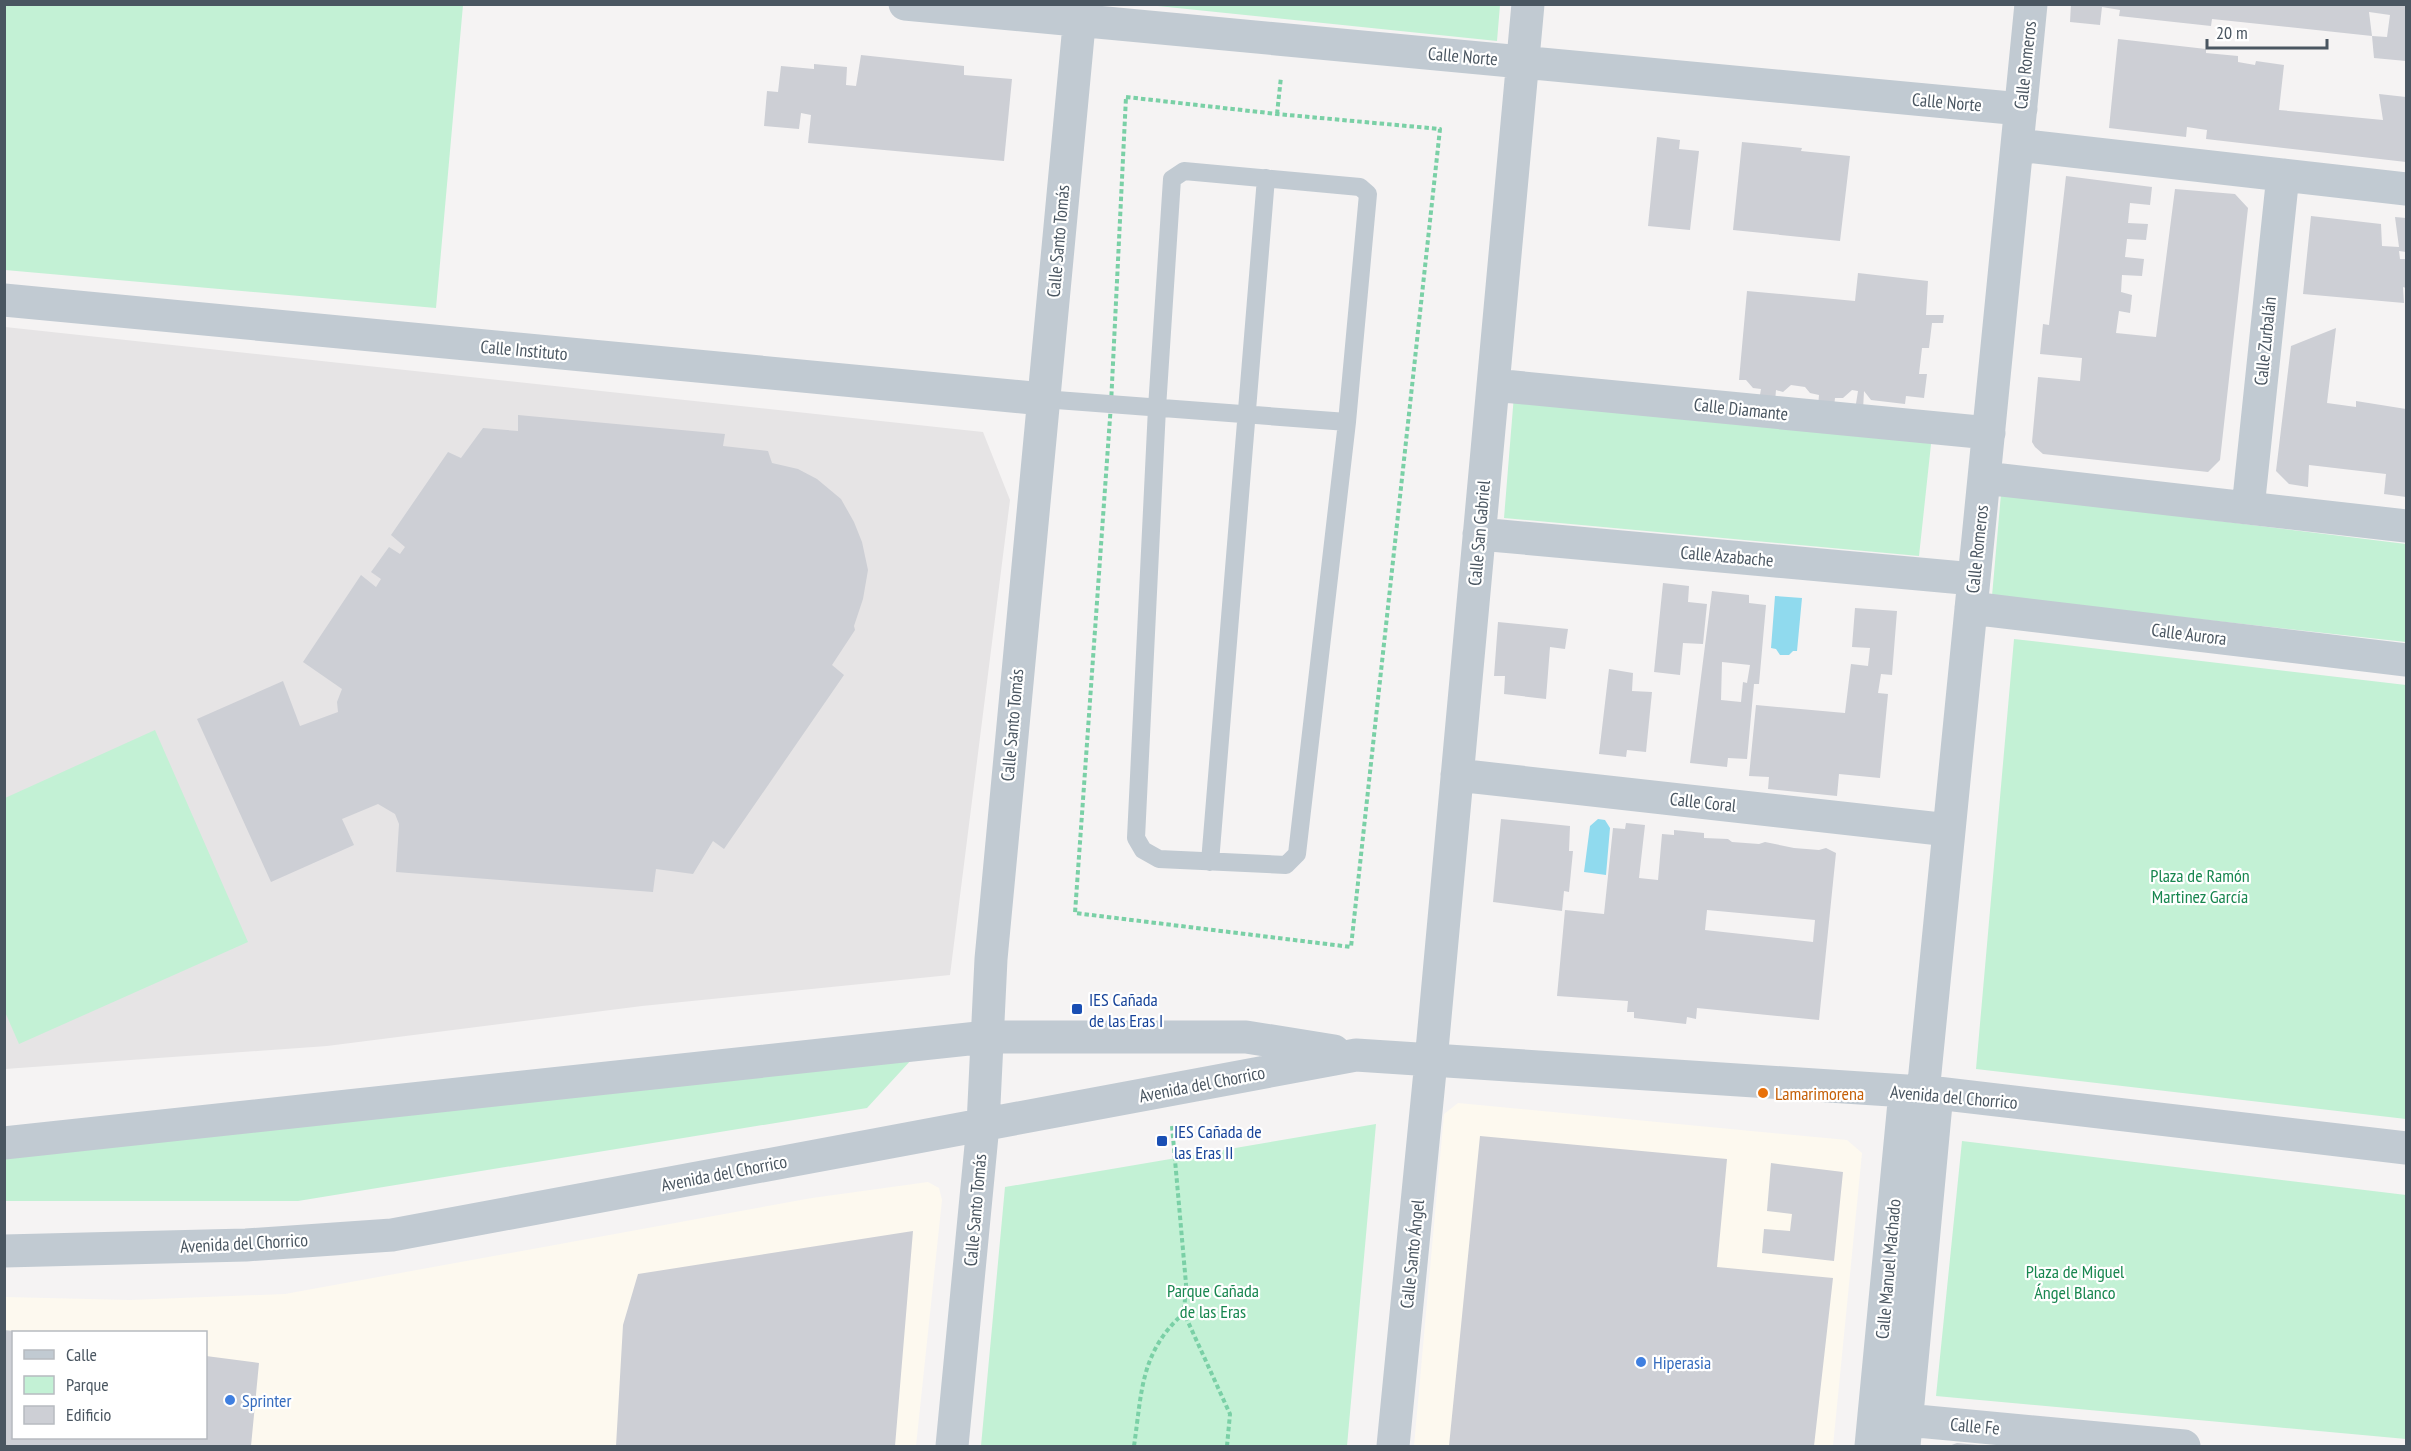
<svg xmlns="http://www.w3.org/2000/svg" width="2411" height="1451" font-family="'PT Sans Narrow',sans-serif">
	<style>
		.commercial { fill: #fdf9ef; fill-rule: evenodd }
		.education { fill: #e6e4e5 }
		.green { fill: #c3f1d5 }
		.water { fill: #90daee }
		.building { fill: #cdcfd5; fill-rule: evenodd }
		.lines { fill: none; stroke-linecap: round; stroke-linejoin: round }
		.path { stroke: #7ad0a6; stroke-width: 4; stroke-dasharray: 4.5 3; stroke-linecap: butt }
		.lane { stroke: #c1cad2; stroke-width: 18 }
		.street { stroke: #c1cad2; stroke-width: 33 }
		.transit-dot { fill: #1a4fb4; stroke: #fff; stroke-width: 2 }
		.food-dot { fill: #e8710a; stroke: #fff; stroke-width: 2 }
		.shop-dot { fill: #3f7fe0; stroke: #fff; stroke-width: 2 }
		.labels { text-anchor: middle; dominant-baseline: central; stroke-width: 4.5; stroke-linejoin: round; paint-order: stroke }
		.street-label { font-size: 18px; fill: #4a5661; stroke: #fff }
		.park-label { font-size: 18px; fill: #17864f; stroke: #fff }
		.transit-label { font-size: 18px; fill: #164399; stroke: #fff; text-anchor: start }
		.food-label { font-size: 18px; fill: #c56008; stroke: #fff; text-anchor: start }
		.shop-label { font-size: 18px; fill: #366cbe; stroke: #fff; text-anchor: start }
	</style>
	<rect width="100%" height="100%" fill="#f5f3f3"/>
	<!-- commercial -->
	<path class="commercial" d="M 1458,1103 L 1847,1140 L 1862,1153 L 1833,1446 L 1414,1446 L 1444,1114 Z
		M 928,1182 L 939,1188 L 942,1200 L 916,1446 L 5,1446 L 5,1297 L 130,1300 L 285,1294 L 812,1198 ZM 14,1332 L 206,1332 L 206,1438 L 14,1438 Z"/>
	<!-- education -->
	<path class="education" d="M 5,327 L 983,432 L 1010,500 L 950,975 L 642,1006 L 327,1046 L 5,1069 Z"/>
	<!-- green -->
	<path class="green" d="M 4,5 L 463,5 L 436,308 L 5,270 Z
		M 1148,5 L 1500,4 L 1500,5 L 1497,41 Z
		M 1514,395 L 1932,435 L 1919,556 L 1504,518 Z
		M 2001,494 L 2406,544 L 2406,642 L 1992,596 Z
		M 2014,639 L 2406,685 L 2406,1119 L 1976,1069 Z
		M 155,730 L 248,942 L 19,1044 L 5,1012 L 5,798 Z
		M 912,1059 L 867,1108 L 298,1201 L 5,1201 L 4,1157 Z
		M 1376,1124 L 1347,1446 L 981,1446 L 1005,1187 Z
		M 1962,1141 L 2406,1195 L 2406,1439 L 1936,1396 Z"/>
	<!-- water -->
	<path class="water" d="M 1775,596 L 1802,598 L 1797,651 L 1793,651 L 1789,655 L 1780,655 L 1776,649 L 1771,648 Z
		M 1598,819 L 1605,820 L 1610,828 L 1606,875 L 1584,872 L 1590,826 Z"/>
	<!-- building -->
	<path class="building" d="M 2071,4 L 2406,4 L 2406,61 L 2374,58 L 2372,36 L 2387,37 L 2390,15 L 2369,12 L 2372,36 L 2212,19 L 2211,26 L 2119,16 L 2120,10 L 2102,7 L 2100,25 L 2070,22 Z
		M 2118,39 L 2206,49 L 2206,53 L 2238,56 L 2238,62 L 2255,65 L 2256,61 L 2284,65 L 2279,110 L 2383,120 L 2379,94 L 2406,97 L 2406,162 L 2206,139 L 2207,130 L 2187,127 L 2186,137 L 2109,128 Z
		M 861,55 L 964,66 L 964,75 L 1012,79 L 1004,161 L 808,143 L 811,115 L 801,113 L 799,129 L 764,126 L 767,91 L 778,92 L 781,66 L 814,69 L 814,64 L 847,67 L 846,85 L 856,86 Z
		M 1657,137 L 1680,140 L 1679,149 L 1699,151 L 1690,230 L 1648,226 Z
		M 1742,142 L 1802,148 L 1801,151 L 1850,156 L 1840,241 L 1733,230 Z
		M 2066,176 L 2152,187 L 2150,205 L 2130,203 L 2128,223 L 2148,224 L 2146,240 L 2127,239 L 2125,257 L 2144,259 L 2142,276 L 2122,275 L 2121,292 L 2132,295 L 2130,313 L 2119,311 L 2116,333 L 2156,337 L 2175,189 L 2235,194 L 2248,208 L 2220,460 L 2208,472 L 2043,454 L 2035,447 L 2032,442 L 2038,377 L 2080,381 L 2082,358 L 2040,354 L 2043,324 L 2049,325 Z
		M 2311,216 L 2381,224 L 2382,246 L 2399,247 L 2395,217 L 2406,218 L 2406,252 L 2399,251 L 2400,259 L 2406,259 L 2406,288 L 2403,287 L 2404,303 L 2303,294 Z
		M 1858,273 L 1928,281 L 1926,315 L 1944,315 L 1943,323 L 1932,323 L 1929,348 L 1922,348 L 1919,374 L 1927,374 L 1924,398 L 1906,396 L 1905,404 L 1871,400 L 1864,391 L 1863,410 L 1855,410 L 1858,391 L 1852,390 L 1843,398 L 1835,398 L 1834,407 L 1818,406 L 1819,395 L 1810,393 L 1805,387 L 1791,385 L 1783,392 L 1776,390 L 1775,402 L 1759,401 L 1761,389 L 1753,388 L 1746,380 L 1739,380 L 1747,291 L 1855,301 Z
		M 2336,328 L 2327,403 L 2356,407 L 2356,401 L 2406,409 L 2406,497 L 2384,494 L 2386,474 L 2309,465 L 2308,487 L 2289,484 L 2276,471 L 2291,346 Z
		M 518,415 L 725,434 L 723,446 L 768,451 L 772,463 L 798,469 L 817,479 L 841,499 L 854,522 L 862,542 L 868,570 L 863,599 L 854,626 L 855,630 L 832,665 L 844,675 L 724,849 L 713,841 L 693,874 L 656,869 L 653,892 L 396,872 L 399,824 L 395,814 L 378,804 L 342,819 L 354,845 L 271,882 L 197,719 L 283,681 L 300,726 L 338,712 L 337,702 L 342,689 L 303,662 L 361,575 L 376,587 L 381,579 L 371,572 L 389,547 L 400,554 L 405,547 L 391,535 L 448,452 L 461,458 L 483,428 L 518,431 Z
		M 1663,583 L 1689,586 L 1688,602 L 1707,604 L 1703,644 L 1683,643 L 1680,675 L 1654,672 Z
		M 1712,591 L 1749,595 L 1749,603 L 1766,605 L 1759,684 L 1754,684 L 1747,759 L 1728,758 L 1727,767 L 1690,763 ZM 1722,662 L 1750,665 L 1747,683 L 1743,682 L 1741,702 L 1721,700 Z
		M 1855,608 L 1897,611 L 1892,675 L 1881,674 L 1878,693 L 1888,694 L 1880,778 L 1839,774 L 1837,796 L 1768,789 L 1769,777 L 1749,776 L 1756,705 L 1845,713 L 1851,664 L 1868,666 L 1870,648 L 1852,647 Z
		M 1498,622 L 1568,629 L 1565,649 L 1550,647 L 1546,699 L 1504,694 L 1505,676 L 1494,676 Z
		M 1609,669 L 1633,673 L 1632,691 L 1652,692 L 1646,752 L 1627,750 L 1626,757 L 1599,754 Z
		M 1501,819 L 1570,826 L 1569,851 L 1573,851 L 1569,892 L 1564,891 L 1562,911 L 1493,902 Z
		M 1626,823 L 1645,825 L 1639,878 L 1658,880 L 1662,834 L 1674,835 L 1674,830 L 1704,833 L 1704,838 L 1728,839 L 1732,842 L 1759,844 L 1765,842 L 1794,848 L 1819,850 L 1826,848 L 1836,853 L 1819,1020 L 1697,1008 L 1696,1019 L 1687,1017 L 1686,1024 L 1634,1018 L 1634,1012 L 1627,1012 L 1628,1001 L 1557,996 L 1565,910 L 1604,914 L 1613,828 L 1625,829 ZM 1707,910 L 1815,920 L 1813,942 L 1705,930 Z
		M 1480,1136 L 1727,1159 L 1717,1267 L 1833,1278 L 1814,1446 L 1449,1446 Z
		M 1771,1163 L 1843,1172 L 1834,1261 L 1762,1253 L 1764,1229 L 1790,1231 L 1792,1214 L 1767,1211 Z
		M 913,1231 L 895,1446 L 616,1446 L 623,1325 L 638,1274 Z
		M 4,1330 L 14,1331 L 14,1438 L 206,1438 L 206,1356 L 259,1363 L 251,1446 L 4,1446 Z
		M 1957,1443 L 1978,1445 L 1978,1446 L 1949,1446 Z"/>
	<g class="lines">
		<!-- path -->
		<path class="path" d="M 1126,97 L 1277,114 L 1440,129 L 1351,947 L 1075,913 L 1111,404 Z
			M 1277,114 L 1281,77
			M 1172,1126 L 1186,1284 L 1184,1313
			M 1134,1446 C 1142,1392 1140,1352 1184,1313 L 1230,1414 L 1227,1446"/>
		<!-- lane -->
		<path class="lane" d="M 1184,171 L 1360,187 L 1368,194 L 1347,422 L 1297,854 L 1286,865 L 1159,859 L 1143,850 L 1136,838 L 1157,408 L 1172,179 Z
			M 1043,399 L 1347,422
			M 1210,862 L 1266,178"/>
		<!-- street -->
		<path class="street" d="M 905,4 L 2021,109
			M 2017,145 L 2406,189
			M 4,300 L 1043,399
			M 1493,385 L 1989,433
			M 1984,478 L 2406,526
			M 2248,508 L 2283,175
			M 1479,534 L 1974,579
			M 1971,608 L 2406,660
			M 1457,775 L 1949,830
			M 1923,1093 L 2031,4
			M 4,1143 L 987,1037 L 1246,1037 L 1334,1051
			M 4,1251 L 246,1245 L 392,1235 L 1356,1055 L 1937,1093 L 2406,1148
			M 1885,1418 L 2184,1446
			M 952,1446 L 983,1125 L 991,959 L 1081,4
			M 1393,1446 L 1431,1061 L 1528,4
			M 1871,1446 L 1905,1092
			M 1904,1446 L 1937,1093"/>
	</g>
	<!-- markers -->
	<g class="transit-dot">
		<rect x="1071" y="1003" width="12" height="12" rx="3"/>
		<rect x="1156" y="1135" width="12" height="12" rx="3"/>
	</g>
	<circle class="food-dot" cx="1763" cy="1093" r="6"/>
	<g class="shop-dot">
		<circle cx="1641" cy="1362" r="6"/>
		<circle cx="230" cy="1400" r="6"/>
	</g>
	<g class="labels">
		<!-- street labels -->
		<g class="street-label">
			<text transform="translate(1463 56) rotate(5)">Calle Norte</text>
			<text transform="translate(2025 65) rotate(-84)">Calle Romeros</text>
			<text transform="translate(1947 102) rotate(5)">Calle Norte</text>
			<text transform="translate(1058 241) rotate(-85)">Calle Santo Tomás</text>
			<text transform="translate(2265 341) rotate(-84)">Calle Zurbalán</text>
			<text transform="translate(524 350) rotate(5)">Calle Instituto</text>
			<text transform="translate(1741 409) rotate(6)">Calle Diamante</text>
			<text transform="translate(1479 533) rotate(-85)">Calle San Gabriel</text>
			<text transform="translate(1977 549) rotate(-84)">Calle Romeros</text>
			<text transform="translate(1727 556) rotate(5)">Calle Azabache</text>
			<text transform="translate(2189 634) rotate(7)">Calle Aurora</text>
			<text transform="translate(1012 725) rotate(-85)">Calle Santo Tomás</text>
			<text transform="translate(1703 802) rotate(6)">Calle Coral</text>
			<text transform="translate(1202 1084) rotate(-11)">Avenida del Chorrico</text>
			<text transform="translate(1954 1097) rotate(5)">Avenida del Chorrico</text>
			<text transform="translate(724 1173) rotate(-11)">Avenida del Chorrico</text>
			<text transform="translate(975 1210) rotate(-85)">Calle Santo Tomás</text>
			<text transform="translate(244 1243) rotate(-3)">Avenida del Chorrico</text>
			<text transform="translate(1412 1254) rotate(-84)">Calle Santo Ángel</text>
			<text transform="translate(1888 1269) rotate(-85)">Calle Manuel Machado</text>
			<text transform="translate(1975 1426) rotate(5)">Calle Fe</text>
		</g>
		<!-- park labels -->
		<g class="park-label">
			<text x="2200" y="875">Plaza de Ramón<tspan x="2200" dy="21">Martinez García</tspan></text>
			<text x="2075" y="1271">Plaza de Miguel<tspan x="2075" dy="21">Ángel Blanco</tspan></text>
			<text x="1213" y="1290">Parque Cañada<tspan x="1213" dy="21">de las Eras</tspan></text>
		</g>
		<!-- transit labels -->
		<g class="transit-label">
			<text x="1089" y="999">IES Cañada<tspan x="1089" dy="21">de las Eras I</tspan></text>
			<text x="1174" y="1131">IES Cañada de<tspan x="1174" dy="21">las Eras II</tspan></text>
		</g>
		<!-- food labels -->
		<g class="food-label">
			<text x="1775" y="1093">Lamarimorena</text>
		</g>
		<!-- shop labels -->
		<g class="shop-label">
			<text x="1653" y="1362">Hiperasia</text>
			<text x="242" y="1400">Sprinter</text>
		</g>
	</g>
	<!-- border -->
	<rect width="2411" height="1451" fill="none" stroke="#4a5661" stroke-width="12"/>
	<!-- legend -->
	<rect x="12" y="1331" width="195" height="108" fill="#ffffff" stroke="#b7bbc0" stroke-width="1.5"/>
	<rect x="24" y="1350" width="30" height="9" fill="#c1cad2" stroke="#b7bbc0" stroke-width="1.5"/>
	<text x="66" y="1361" font-size="18" fill="#4a5661">Calle</text>
	<rect x="24" y="1376" width="30" height="18" fill="#c3f1d5" stroke="#b7bbc0" stroke-width="1.5"/>
	<text x="66" y="1391" font-size="18" fill="#4a5661">Parque</text>
	<rect x="24" y="1406" width="30" height="18" fill="#cdcfd5" stroke="#b7bbc0" stroke-width="1.5"/>
	<text x="66" y="1421" font-size="18" fill="#4a5661">Edificio</text>
	<!-- scale -->
	<path d="M2207 39v9h120v-9" fill="none" stroke="#4a5661" stroke-width="3"/>
	<text x="2216" y="39" font-size="18" fill="#4a5661" stroke="#ffffff" stroke-width="4.5" paint-order="stroke">20 m</text>
</svg>
